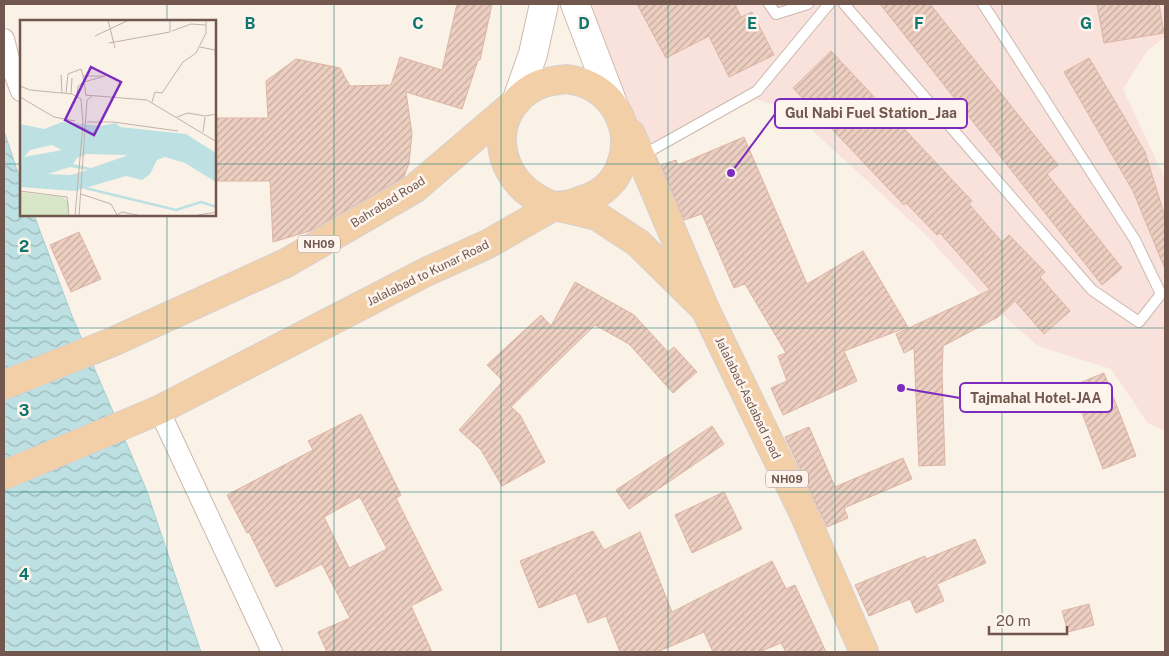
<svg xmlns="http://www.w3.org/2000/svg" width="1169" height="656" font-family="'Public Sans',sans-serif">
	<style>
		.commercial { fill: #f9e2dc }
		.water { fill: url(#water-waves); stroke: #a5cfd2 }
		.building { fill: url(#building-hatch); stroke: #ddb4a3; fill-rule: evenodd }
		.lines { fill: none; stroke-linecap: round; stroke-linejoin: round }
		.service-casing { stroke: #cbb8ae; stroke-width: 12 }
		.minor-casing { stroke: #cbb8ae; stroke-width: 22 }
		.secondary-casing { stroke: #cfbaaf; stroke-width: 30 }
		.primary-casing { stroke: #d7d0cd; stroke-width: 30 }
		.service { stroke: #fff; stroke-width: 10 }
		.minor { stroke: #fff; stroke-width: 20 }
		.secondary { stroke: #fff; stroke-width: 28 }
		.primary { stroke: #f2cfa6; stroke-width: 28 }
		.grid { fill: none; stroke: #0f766e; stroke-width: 1; stroke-opacity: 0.55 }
		.labels { text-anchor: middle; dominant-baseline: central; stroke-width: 5; stroke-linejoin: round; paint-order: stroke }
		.shield { fill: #fdf5ed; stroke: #9b867e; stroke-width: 1 }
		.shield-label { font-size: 11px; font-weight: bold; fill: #71574e }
		.street-label { font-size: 12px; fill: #71574e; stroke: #fdf5ed }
		.inset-river { fill: none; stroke: #bde0e2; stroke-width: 2.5 }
		.inset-road { fill: none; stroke: #c3b3aa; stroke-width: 1 }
		.view { fill: #7b2cbf; fill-opacity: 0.15; stroke: #7b2cbf; stroke-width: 2.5 }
		.inset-edge { fill: none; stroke: #71574e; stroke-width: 2.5 }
		.grid-label { font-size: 16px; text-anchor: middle; font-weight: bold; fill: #0f766e; stroke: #fdf5ed; stroke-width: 5; stroke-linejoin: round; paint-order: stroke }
		.leader { fill: none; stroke: #7b2cbf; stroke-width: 2 }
		.callout-dot { fill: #7b2cbf; stroke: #fdf5ed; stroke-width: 2 }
		.callout { fill: #fdf5ed; stroke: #7b2cbf; stroke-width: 2 }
		.callout-label { font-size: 14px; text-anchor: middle; font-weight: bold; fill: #71574e }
	</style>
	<defs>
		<pattern id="water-waves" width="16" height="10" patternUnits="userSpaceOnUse" patternTransform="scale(1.25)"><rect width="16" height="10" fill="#bde0e2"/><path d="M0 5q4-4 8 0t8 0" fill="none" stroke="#9eb8b9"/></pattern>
		<pattern id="building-hatch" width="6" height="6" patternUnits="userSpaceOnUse" patternTransform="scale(1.25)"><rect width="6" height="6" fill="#edcfc1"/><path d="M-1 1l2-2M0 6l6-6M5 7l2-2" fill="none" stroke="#c4ab9f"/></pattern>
	</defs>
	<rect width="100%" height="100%" fill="#faf1e7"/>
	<!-- commercial -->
	<path class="commercial" d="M 584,4 L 1165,4 L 1165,37 L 1147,51 L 1123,89 L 1165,179 L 1165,431 L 1148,423 L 1111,369 L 1038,346 L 985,299 L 925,234 L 790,110 L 743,95 L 647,148 Z"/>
	<!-- water -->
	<path class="water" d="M 4,131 L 21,182 L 21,215 L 34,215 L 72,316 L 146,489 L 201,652 L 4,652 Z"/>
	<!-- building -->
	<path class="building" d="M 457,4 L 492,4 L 480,60 L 478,60 L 462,109 L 406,92 L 412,134 L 409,163 L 404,177 L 310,231 L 273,242 L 270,181 L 215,181 L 215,118 L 268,118 L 266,81 L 296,59 L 340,68 L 350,86 L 391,85 L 400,57 L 442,70 Z
		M 637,4 L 735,4 L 741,17 L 752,12 L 774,55 L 729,77 L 709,36 L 666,58 Z
		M 880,4 L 930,4 L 1058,165 L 1047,174 L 1122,268 L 1102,285 Z
		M 1097,4 L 1159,4 L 1164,33 L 1104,43 Z
		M 831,51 L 972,201 L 969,204 L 1002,242 L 1009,235 L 1045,272 L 1040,277 L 1070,311 L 1044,334 L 1015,301 L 998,317 L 943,346 L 942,373 L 945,465 L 919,466 L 914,348 L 904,353 L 896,334 L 990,290 L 940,233 L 937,235 L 906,203 L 904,205 L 793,88 Z
		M 1089,58 L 1145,152 L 1165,217 L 1165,269 L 1133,191 L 1064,72 Z
		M 744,137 L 807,284 L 863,251 L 908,327 L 844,351 L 857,381 L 783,415 L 771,388 L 787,381 L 778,356 L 786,353 L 745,284 L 734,288 L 702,214 L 684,220 L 661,165 L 676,160 L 678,165 Z
		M 79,232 L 101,279 L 71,292 L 50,245 Z
		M 575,282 L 634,315 L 668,352 L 674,347 L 697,372 L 673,393 L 629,344 L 595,325 L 511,407 L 520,415 L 545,462 L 502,486 L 481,450 L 459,430 L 503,381 L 487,365 L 541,315 L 551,326 Z
		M 1104,373 L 1136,456 L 1103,469 L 1072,386 Z
		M 361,414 L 401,495 L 396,498 L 442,590 L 411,606 L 432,652 L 327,652 L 318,632 L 350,618 L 322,564 L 276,587 L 249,532 L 247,533 L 227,495 L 313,450 L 308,441 ZM 360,497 L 387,549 L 349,568 L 324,517 Z
		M 712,426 L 724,444 L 629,509 L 616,490 Z
		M 809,427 L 835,487 L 903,458 L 912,479 L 844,508 L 848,518 L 827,527 L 785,437 Z
		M 724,492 L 742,529 L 692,553 L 675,515 Z
		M 593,531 L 604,550 L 640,532 L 672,612 L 772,561 L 786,589 L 795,585 L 826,652 L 786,652 L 781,643 L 759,652 L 713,652 L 704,632 L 657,652 L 620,652 L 606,616 L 588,623 L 576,593 L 539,608 L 520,561 Z
		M 975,539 L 986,563 L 937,584 L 944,601 L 916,613 L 910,599 L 869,616 L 855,585 L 925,556 L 926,559 Z
		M 1089,604 L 1094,625 L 1068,632 L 1062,611 Z"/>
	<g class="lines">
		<!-- service casing -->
		<g class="service-casing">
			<path id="service" d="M 769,4 L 776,14 L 808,4
				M 844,4 L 1092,290 L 1139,322 L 1161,294 L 1135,240 L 983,4
				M 641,156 L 757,91 L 829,4"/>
		</g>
		<!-- minor casing -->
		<g class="minor-casing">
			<path id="minor" d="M 4,39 L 10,63 L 21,91
				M 159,410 L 272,652"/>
		</g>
		<!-- secondary casing -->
		<g class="secondary-casing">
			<path id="secondary" d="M 575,4 L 614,106
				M 516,102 L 533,54 L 544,4"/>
		</g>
		<!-- primary casing -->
		<g class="primary-casing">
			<path id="primary" d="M 566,79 C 572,80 578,81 584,83 C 618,96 634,134 620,167 C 615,182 600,195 585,199 C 576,203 566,206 556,206 C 548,205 538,199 532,195 C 495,170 490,116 529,90 C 540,82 553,81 566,79 Z
				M 625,129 L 631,134 L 705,309 L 804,514 L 864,652
				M 4,385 L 110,343 L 286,263 L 414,189 L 516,102
				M 4,475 L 159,410 L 428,271 L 488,244 L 554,206 L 597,216 L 638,243 L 705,309"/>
		</g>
		<!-- service -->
		<use href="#service" class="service"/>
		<!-- minor -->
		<use href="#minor" class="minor"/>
		<!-- secondary -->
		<use href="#secondary" class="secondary"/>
		<!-- primary -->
		<use href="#primary" class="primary"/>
	</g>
	<!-- grid -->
	<path class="grid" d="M 167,4 L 167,21M 334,4 L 334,652M 501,4 L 501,652M 668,4 L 668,652M 835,4 L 835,652M 1002,4 L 1002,652M 4,164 L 21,164M 215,164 L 1165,164M 167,215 L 167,652M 4,328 L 1165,328M 4,492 L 1165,492"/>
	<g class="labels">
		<!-- shield labels -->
		<g class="shield">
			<rect x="298" y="235.5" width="42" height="17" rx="4"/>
			<rect x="766" y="470.5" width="42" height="17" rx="4"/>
		</g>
		<g class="shield-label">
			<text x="319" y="244">NH09</text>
			<text x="787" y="479">NH09</text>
		</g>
		<!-- street labels -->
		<g class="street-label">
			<text transform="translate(388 202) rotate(-32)">Bahrabad Road</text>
			<text transform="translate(428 273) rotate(-26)">Jalalabad to Kunar Road</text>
			<text transform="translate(748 398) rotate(64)">Jalalabad-Asdabad road</text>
		</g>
	</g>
	<!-- overview -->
	<g transform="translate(20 20)">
		<rect width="196" height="196" fill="#faf1e7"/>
		<path d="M 0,172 L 42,177 L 49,182 L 48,196 L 0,196 Z" fill="#d6e6c7"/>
		<path d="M 42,102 L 80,106 L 96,103 L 100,107 L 166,114 L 196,133 L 196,162 L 165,143 L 145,137 L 137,140 L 130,154 L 122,160 L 106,156 L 55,171 L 0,167 L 0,104 L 24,109 ZM 32,125 L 42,130 L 4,137 L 10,130 ZM 67,134 L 105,135 L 106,136 L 71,148 L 53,144 L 57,138 ZM 50,147 L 68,150 L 51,155 L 28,154 Z" fill="#bde0e2" fill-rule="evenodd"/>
		<path class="inset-river" d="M 65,168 L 156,190 L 181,182 L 197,187"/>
		<path class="inset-road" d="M 88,0 L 95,28M 152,11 L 171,4 L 186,5M 75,16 L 109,0M 89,23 L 150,12 L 150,0M 180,27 L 195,30 L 195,35M 41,55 L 42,73M 0,66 L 10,70 L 52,74 L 61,79 L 63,103 L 55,196M 46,73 L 48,54 L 61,49 L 63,56 L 64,62 L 85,56 L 63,56M 51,74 L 52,58M 57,74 L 58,66 L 64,62 L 66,75M 65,75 L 127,80 L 197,122M 0,77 L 34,97 L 55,101M 132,82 L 135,72 L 142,73 L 163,42 L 176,33 L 186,13 L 186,0M 157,97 L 168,93 L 185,96 L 197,94M 67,102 L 93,102 L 158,111M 183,112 L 185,97M 0,171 L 47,177 L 49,196M 61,174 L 91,184 L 97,195 L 102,192 L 122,196M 178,195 L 197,192M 59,196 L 67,80 L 72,76"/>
		<path class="view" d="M 71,47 L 101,62 L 74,115 L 45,100 Z"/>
		<rect width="196" height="196" class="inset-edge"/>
	</g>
	<g class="grid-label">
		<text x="250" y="29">B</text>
		<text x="418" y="29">C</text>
		<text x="584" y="29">D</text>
		<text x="752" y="29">E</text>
		<text x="919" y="29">F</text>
		<text x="1086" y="29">G</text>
		<text x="24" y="252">2</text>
		<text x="24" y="416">3</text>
		<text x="24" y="580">4</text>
	</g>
	<!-- callouts -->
	<path class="leader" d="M731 173L775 114M901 388L960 398"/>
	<g class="callout-dot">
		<circle cx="731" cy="173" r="5"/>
		<circle cx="901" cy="388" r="5"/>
	</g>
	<g class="callout">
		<rect x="775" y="99" width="192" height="29" rx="5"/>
		<rect x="960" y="383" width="152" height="29" rx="5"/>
	</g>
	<g class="callout-label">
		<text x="871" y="118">Gul Nabi Fuel Station_Jaa</text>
		<text x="1036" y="403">Tajmahal Hotel-JAA</text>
	</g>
	<!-- border -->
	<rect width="1169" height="656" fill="none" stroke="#71574e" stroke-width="10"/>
	<!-- scale -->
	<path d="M989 626v8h78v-8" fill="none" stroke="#71574e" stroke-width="2.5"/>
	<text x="996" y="626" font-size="15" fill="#71574e" stroke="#fdf5ed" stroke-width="4" paint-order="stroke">20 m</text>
</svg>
